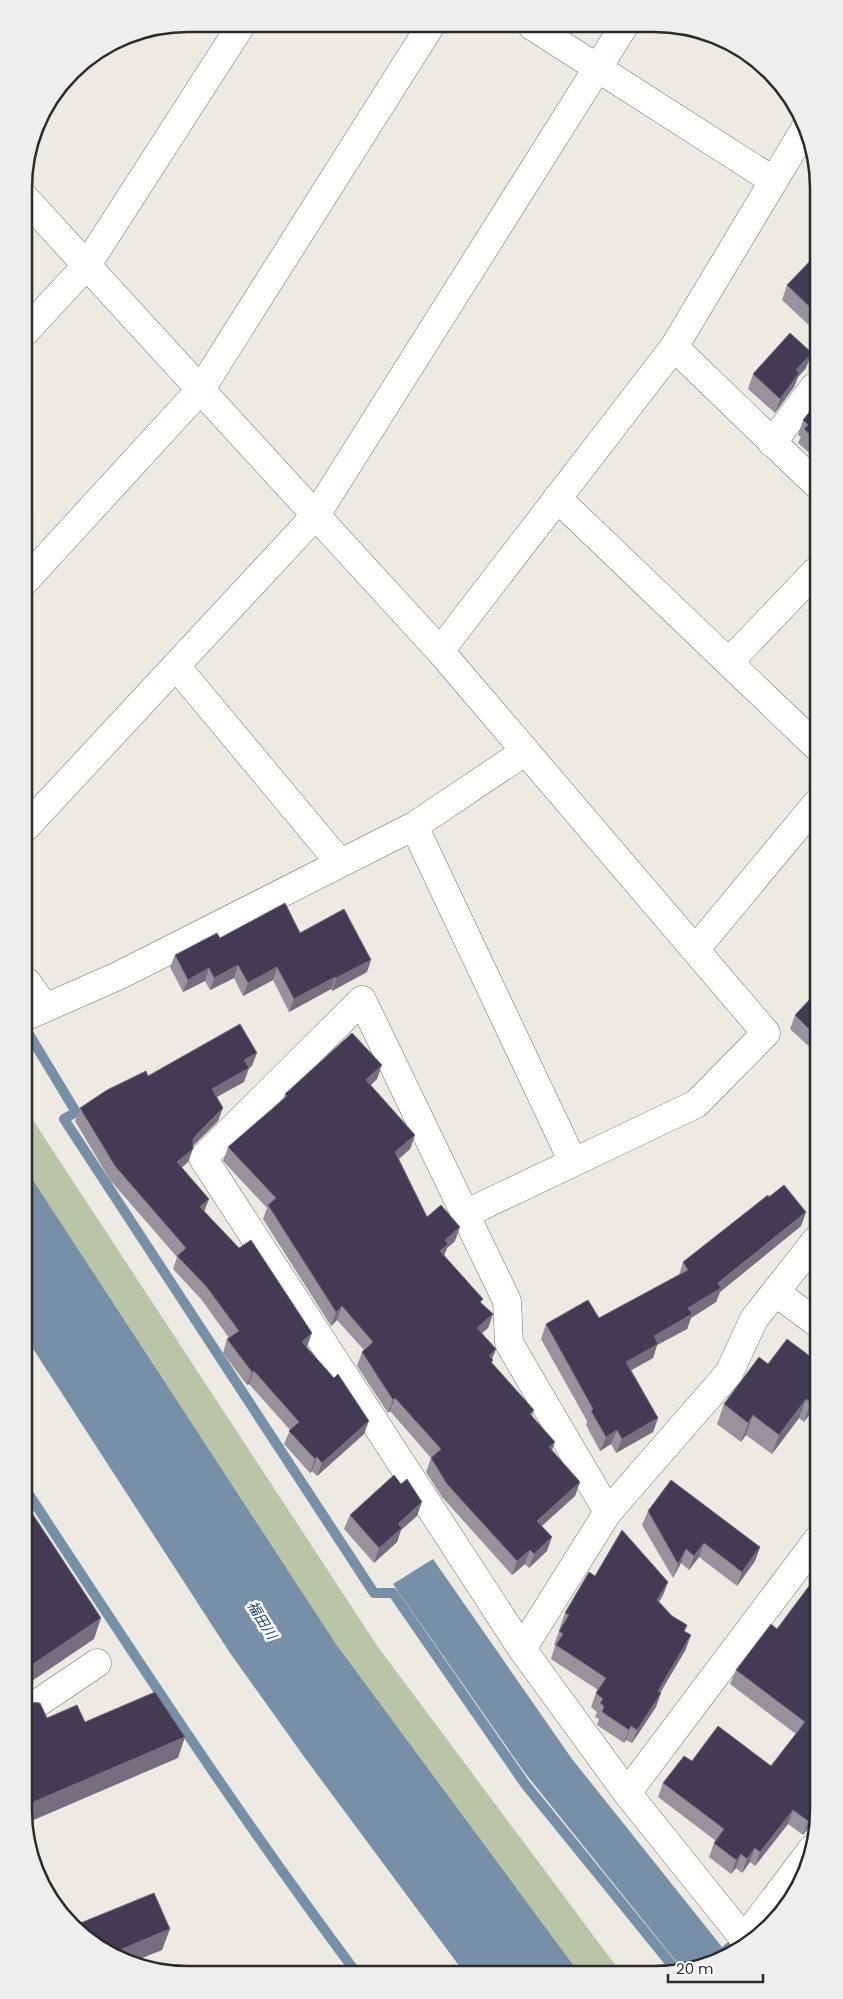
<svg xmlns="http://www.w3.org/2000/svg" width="843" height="1999" font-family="Poppins,'Noto Sans JP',sans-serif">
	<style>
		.green { fill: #bac5a8 }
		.water { fill: #778fa7 }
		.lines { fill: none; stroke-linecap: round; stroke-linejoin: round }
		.stream { stroke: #778fa7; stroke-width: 10 }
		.minor-casing { stroke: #73706a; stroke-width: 29 }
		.minor { stroke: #fff; stroke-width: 28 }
		.wall { fill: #98929c }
		.shaded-wall { fill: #766e7f }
		.building { fill: #433a54; stroke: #766e7f }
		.labels { text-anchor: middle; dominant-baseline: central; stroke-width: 5; stroke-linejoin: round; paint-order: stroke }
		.water-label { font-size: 14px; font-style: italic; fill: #20496c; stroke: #fff }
		.rim { fill: none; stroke: #2d2b29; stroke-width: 2.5 }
	</style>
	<rect width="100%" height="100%" fill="#ede9e3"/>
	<!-- green -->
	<path class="green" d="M 27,1111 L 378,1647 L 619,1970 L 577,1970 L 336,1644 L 27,1171 Z"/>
	<!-- water -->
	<path class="water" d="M 27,1171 L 336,1644 L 577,1970 L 463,1971 L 305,1758 L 230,1653 L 28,1341 Z
		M 433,1559 L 572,1759 L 722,1947 L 732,1939 L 740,1950 L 697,1970 L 683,1970 L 525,1773 L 393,1584 Z"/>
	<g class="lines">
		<!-- stream -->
		<path class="stream" d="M 27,1031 L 76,1112 L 64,1119 L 374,1593 L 393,1593 L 525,1784 L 676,1970
			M 28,1493 C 134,1655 239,1816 355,1971"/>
		<!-- minor casing -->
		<g class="minor-casing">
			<path id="minor" d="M 532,26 L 774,181
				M 24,197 L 440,651
				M 25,332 L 87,265 L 242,24
				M 674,347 L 815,483
				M 772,443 L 814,387
				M 557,498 L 816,746
				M 25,581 L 201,389 L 431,25
				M 729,662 L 815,572
				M 176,666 L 340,863
				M 414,826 L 573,1162
				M 26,827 L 316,515 L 624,26
				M 695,950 L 816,804
				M 27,982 L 45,1008
				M 27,1016 L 120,975 L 414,826 L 526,751
				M 465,1214 L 696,1104 L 766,1033 L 440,651 L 674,347 L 806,127
				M 775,1292 L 817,1323
				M 608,1512 L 509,1343 L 507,1301 L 362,1000 L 203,1158 L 522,1649 L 627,1793 L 749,1945
				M 522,1649 L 608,1512 L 729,1373 L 754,1319 L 817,1239
				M 29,1709 L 97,1663
				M 627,1793 L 818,1539
				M 744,1939 L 812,1849"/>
		</g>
		<!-- minor -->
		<use href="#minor" class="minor"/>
	</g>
	<!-- wall -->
	<path class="wall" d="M 814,257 L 814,328 L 813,329 L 782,300 L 787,285 Z
		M 806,368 L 798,377 L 794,387 L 775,413 L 748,389 L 753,374 Z
		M 815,405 L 815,458 L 798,443 L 801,437 L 798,435 L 803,420 Z
		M 300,933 L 367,972 L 332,991 L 331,989 L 289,1012 L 273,980 L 243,996 L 234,978 L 210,990 L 205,981 L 183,992 L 170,967 L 175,955 L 220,938 Z
		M 816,993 L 817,1054 L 790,1029 L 795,1015 Z
		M 252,1066 L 249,1068 L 244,1082 L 217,1097 L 218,1121 L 193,1146 L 188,1162 L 181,1168 L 204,1212 L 307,1347 L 364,1434 L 317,1476 L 312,1471 L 310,1473 L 284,1444 L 290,1430 L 249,1384 L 247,1385 L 223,1353 L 227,1339 L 229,1338 L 201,1299 L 173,1269 L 177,1257 L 110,1180 L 75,1121 L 80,1108 L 148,1076 Z
		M 377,1079 L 371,1085 L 415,1135 L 410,1149 L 399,1159 L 427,1217 L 455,1241 L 447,1248 L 444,1256 L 481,1303 L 493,1314 L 488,1328 L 482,1333 L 492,1359 L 492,1363 L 534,1410 L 532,1416 L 552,1450 L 580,1482 L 575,1496 L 541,1526 L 547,1551 L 529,1568 L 525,1564 L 512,1575 L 442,1497 L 426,1472 L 431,1458 L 390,1411 L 388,1413 L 357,1366 L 362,1352 L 364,1350 L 337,1320 L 331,1326 L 263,1219 L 267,1208 L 223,1161 L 228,1147 L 283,1100 L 285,1094 Z
		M 769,1197 L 806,1212 L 801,1226 L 720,1292 L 716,1302 L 691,1318 L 687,1329 L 657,1345 L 653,1358 L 631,1370 L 658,1418 L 653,1432 L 616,1453 L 611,1444 L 600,1451 L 586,1425 L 587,1421 L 541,1339 L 546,1324 L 599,1318 L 679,1275 L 683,1262 Z
		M 817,1267 L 817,1294 L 810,1289 Z
		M 817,1357 L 818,1416 L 812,1411 L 804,1422 L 799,1418 L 772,1454 L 746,1435 L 741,1442 L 717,1424 L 724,1404 L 768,1364 L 815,1360 Z
		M 648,1511 L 760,1547 L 755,1561 L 737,1586 L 699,1557 L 689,1570 L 681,1563 L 673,1578 L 642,1525 Z
		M 350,1515 L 417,1516 L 401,1530 L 397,1542 L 374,1563 L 344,1529 Z
		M 818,1574 L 819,1814 L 803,1835 L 788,1824 L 755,1866 L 750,1862 L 742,1873 L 736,1868 L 731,1874 L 709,1857 L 714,1843 L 716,1841 L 658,1797 L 663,1783 L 692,1761 L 771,1766 L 796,1734 L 730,1684 L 736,1670 L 777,1629 Z
		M 595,1576 L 668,1582 L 663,1595 L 659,1602 L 672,1616 L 687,1625 L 685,1631 L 686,1649 L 660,1693 L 656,1707 L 632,1743 L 626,1740 L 624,1743 L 597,1725 L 599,1719 L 595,1717 L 597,1712 L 591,1707 L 596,1693 L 598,1690 L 551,1659 L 555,1646 L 554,1645 L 559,1631 L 561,1628 L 560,1627 L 565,1613 Z"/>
	<!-- shaded-wall -->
	<path class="shaded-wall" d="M 812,353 L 806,368 L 798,377 L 794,387 L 775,413 L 780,399 L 796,370 Z
		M 371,960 L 367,972 L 332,991 L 336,978 Z
		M 238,965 L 234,978 L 210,990 L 214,978 Z
		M 277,967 L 273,980 L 243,996 L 248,983 Z
		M 209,968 L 205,981 L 183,992 L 188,980 Z
		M 335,977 L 331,989 L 289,1012 L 294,999 Z
		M 257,1053 L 252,1066 L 249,1068 L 244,1082 L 207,1102 L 212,1089 L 244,1060 Z
		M 382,1065 L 377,1079 L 361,1094 L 366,1080 Z
		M 223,1108 L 218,1121 L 192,1147 L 193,1149 L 188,1162 L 172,1176 L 177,1162 L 197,1134 Z
		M 415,1135 L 410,1149 L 390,1166 L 395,1152 Z
		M 209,1199 L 204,1212 L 200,1207 Z
		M 806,1212 L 801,1226 L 720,1292 L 716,1302 L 691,1318 L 687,1329 L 657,1345 L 653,1358 L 621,1376 L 626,1362 L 654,1336 Z
		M 460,1227 L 455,1241 L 447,1248 L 443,1258 L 435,1265 L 445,1240 Z
		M 342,1306 L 337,1320 L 331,1326 L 336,1312 Z
		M 493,1314 L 488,1328 L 472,1342 L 477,1328 Z
		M 312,1333 L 307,1347 L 297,1355 L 302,1342 Z
		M 496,1349 L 491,1362 L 493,1360 L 488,1374 L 489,1356 Z
		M 254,1371 L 249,1384 L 247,1385 L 252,1372 Z
		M 818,1394 L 818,1397 L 812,1411 L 804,1422 L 811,1403 Z
		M 395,1398 L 390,1411 L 388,1413 L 393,1400 Z
		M 806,1399 L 799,1418 L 772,1454 L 779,1435 Z
		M 753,1415 L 746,1435 L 741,1442 L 748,1423 Z
		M 658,1418 L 653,1432 L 616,1453 L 622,1439 Z
		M 369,1421 L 364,1434 L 317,1476 L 322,1463 Z
		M 617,1430 L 611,1444 L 600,1451 L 606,1437 Z
		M 555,1442 L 550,1456 L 549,1447 Z
		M 317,1457 L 312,1471 L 310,1473 L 315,1459 Z
		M 580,1482 L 575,1496 L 532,1535 L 537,1521 Z
		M 422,1502 L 417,1516 L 401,1530 L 397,1542 L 374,1563 L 379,1548 L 398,1524 Z
		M 552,1537 L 547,1551 L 529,1568 L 534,1554 Z
		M 704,1543 L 699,1557 L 689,1570 L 694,1556 Z
		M 760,1547 L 755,1561 L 737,1586 L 742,1572 Z
		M 686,1549 L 681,1563 L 673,1578 L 678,1564 Z
		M 530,1550 L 525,1564 L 512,1575 L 517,1561 Z
		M 668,1582 L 663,1595 L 652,1613 L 657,1600 Z
		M 101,1618 L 94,1639 L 29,1683 L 29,1667 Z
		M 691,1635 L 686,1649 L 653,1705 L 658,1691 Z
		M 661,1693 L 656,1707 L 632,1743 L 637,1730 Z
		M 631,1726 L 626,1740 L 624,1743 L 629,1730 Z
		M 185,1737 L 178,1758 L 29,1822 L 29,1804 Z
		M 819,1807 L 819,1814 L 803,1835 L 808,1821 Z
		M 793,1810 L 788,1824 L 755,1866 L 760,1852 Z
		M 755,1848 L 750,1862 L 742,1873 L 747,1859 Z
		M 741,1854 L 736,1868 L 731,1874 L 736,1860 Z
		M 170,1929 L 162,1950 L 135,1961 L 115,1952 Z"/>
	<!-- building -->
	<path class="building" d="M 814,257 L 814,311 L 787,285 Z
		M 790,333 L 812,353 L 796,370 L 799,373 L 780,399 L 753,374 Z
		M 815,405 L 815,439 L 804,429 L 808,425 L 803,420 Z
		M 285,903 L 300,933 L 344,909 L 371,960 L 336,978 L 335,977 L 294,999 L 277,967 L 248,983 L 238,965 L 214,978 L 209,968 L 188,980 L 175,955 L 217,933 L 220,938 Z
		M 816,993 L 816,1036 L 795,1015 Z
		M 240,1024 L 257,1053 L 244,1060 L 249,1068 L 212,1089 L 223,1108 L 197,1134 L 193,1140 L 193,1149 L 177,1162 L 209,1199 L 200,1207 L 239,1248 L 251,1240 L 312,1333 L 302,1342 L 334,1378 L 338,1374 L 369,1421 L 322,1463 L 317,1457 L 315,1459 L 289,1431 L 299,1422 L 254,1371 L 252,1372 L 227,1339 L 239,1331 L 206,1286 L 177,1256 L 186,1248 L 115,1166 L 80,1108 L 107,1090 L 146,1071 L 148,1076 Z
		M 352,1033 L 382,1065 L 366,1080 L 415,1135 L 395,1152 L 427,1217 L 441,1205 L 460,1227 L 445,1240 L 448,1244 L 440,1251 L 483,1299 L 480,1302 L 493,1314 L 477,1328 L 496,1349 L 489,1356 L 493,1360 L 491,1362 L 534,1410 L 530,1414 L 555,1442 L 549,1447 L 580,1482 L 537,1521 L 552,1537 L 534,1554 L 530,1550 L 517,1561 L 447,1484 L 431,1458 L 441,1449 L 395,1398 L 393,1400 L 362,1352 L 373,1342 L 342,1306 L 336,1312 L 268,1205 L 276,1198 L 228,1147 L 287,1096 L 285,1094 Z
		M 784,1185 L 806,1212 L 718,1283 L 721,1288 L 688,1308 L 692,1314 L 654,1336 L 658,1344 L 626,1362 L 658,1418 L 622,1439 L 617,1430 L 606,1437 L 591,1411 L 593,1409 L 546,1324 L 588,1300 L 599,1318 L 688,1270 L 683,1262 L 768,1195 L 769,1197 Z
		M 787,1339 L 815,1360 L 817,1357 L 818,1394 L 811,1403 L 806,1399 L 779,1435 L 753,1415 L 748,1423 L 724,1404 L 759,1357 L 768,1364 Z
		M 394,1475 L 401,1484 L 407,1479 L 422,1502 L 398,1524 L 402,1528 L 379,1548 L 350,1515 Z
		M 671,1480 L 760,1547 L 742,1572 L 704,1543 L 694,1556 L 686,1549 L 678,1564 L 648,1511 Z
		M 28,1507 L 101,1618 L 29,1667 Z
		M 622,1530 L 668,1582 L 657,1600 L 672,1616 L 687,1625 L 684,1631 L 691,1635 L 658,1691 L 661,1693 L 637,1730 L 631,1726 L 629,1730 L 602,1712 L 604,1706 L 600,1703 L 603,1699 L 596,1693 L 606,1678 L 556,1645 L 563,1634 L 559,1631 L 569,1615 L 565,1613 L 589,1572 L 595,1576 Z
		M 818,1574 L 819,1807 L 808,1821 L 793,1810 L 760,1852 L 755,1848 L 747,1859 L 741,1854 L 736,1860 L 714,1843 L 724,1829 L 663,1783 L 684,1756 L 692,1761 L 718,1726 L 771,1766 L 805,1722 L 736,1670 L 771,1624 L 777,1629 Z
		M 155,1692 L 185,1737 L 29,1804 L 29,1701 L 30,1702 L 40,1703 L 47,1718 L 77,1705 L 85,1722 Z
		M 154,1893 L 170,1929 L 115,1952 L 80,1934 L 73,1926 Z"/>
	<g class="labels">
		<!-- water labels -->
		<g class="water-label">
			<text transform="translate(262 1620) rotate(58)">福田川</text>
		</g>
	</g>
	<!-- crop -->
	<path d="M0 0H843V1999H0ZM188 32H654A156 156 0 0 1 810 188V1810A156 156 0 0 1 654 1966H188A156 156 0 0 1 32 1810V188A156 156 0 0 1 188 32Z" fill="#eee" fill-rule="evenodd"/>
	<path class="rim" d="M188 32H654A156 156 0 0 1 810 188V1810A156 156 0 0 1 654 1966H188A156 156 0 0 1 32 1810V188A156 156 0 0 1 188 32Z"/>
	<!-- scale -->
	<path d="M668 1974v8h95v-8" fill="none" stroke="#2d2b29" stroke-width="2.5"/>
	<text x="676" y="1974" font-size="15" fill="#2d2b29" stroke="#ffffff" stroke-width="4" paint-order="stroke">20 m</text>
</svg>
